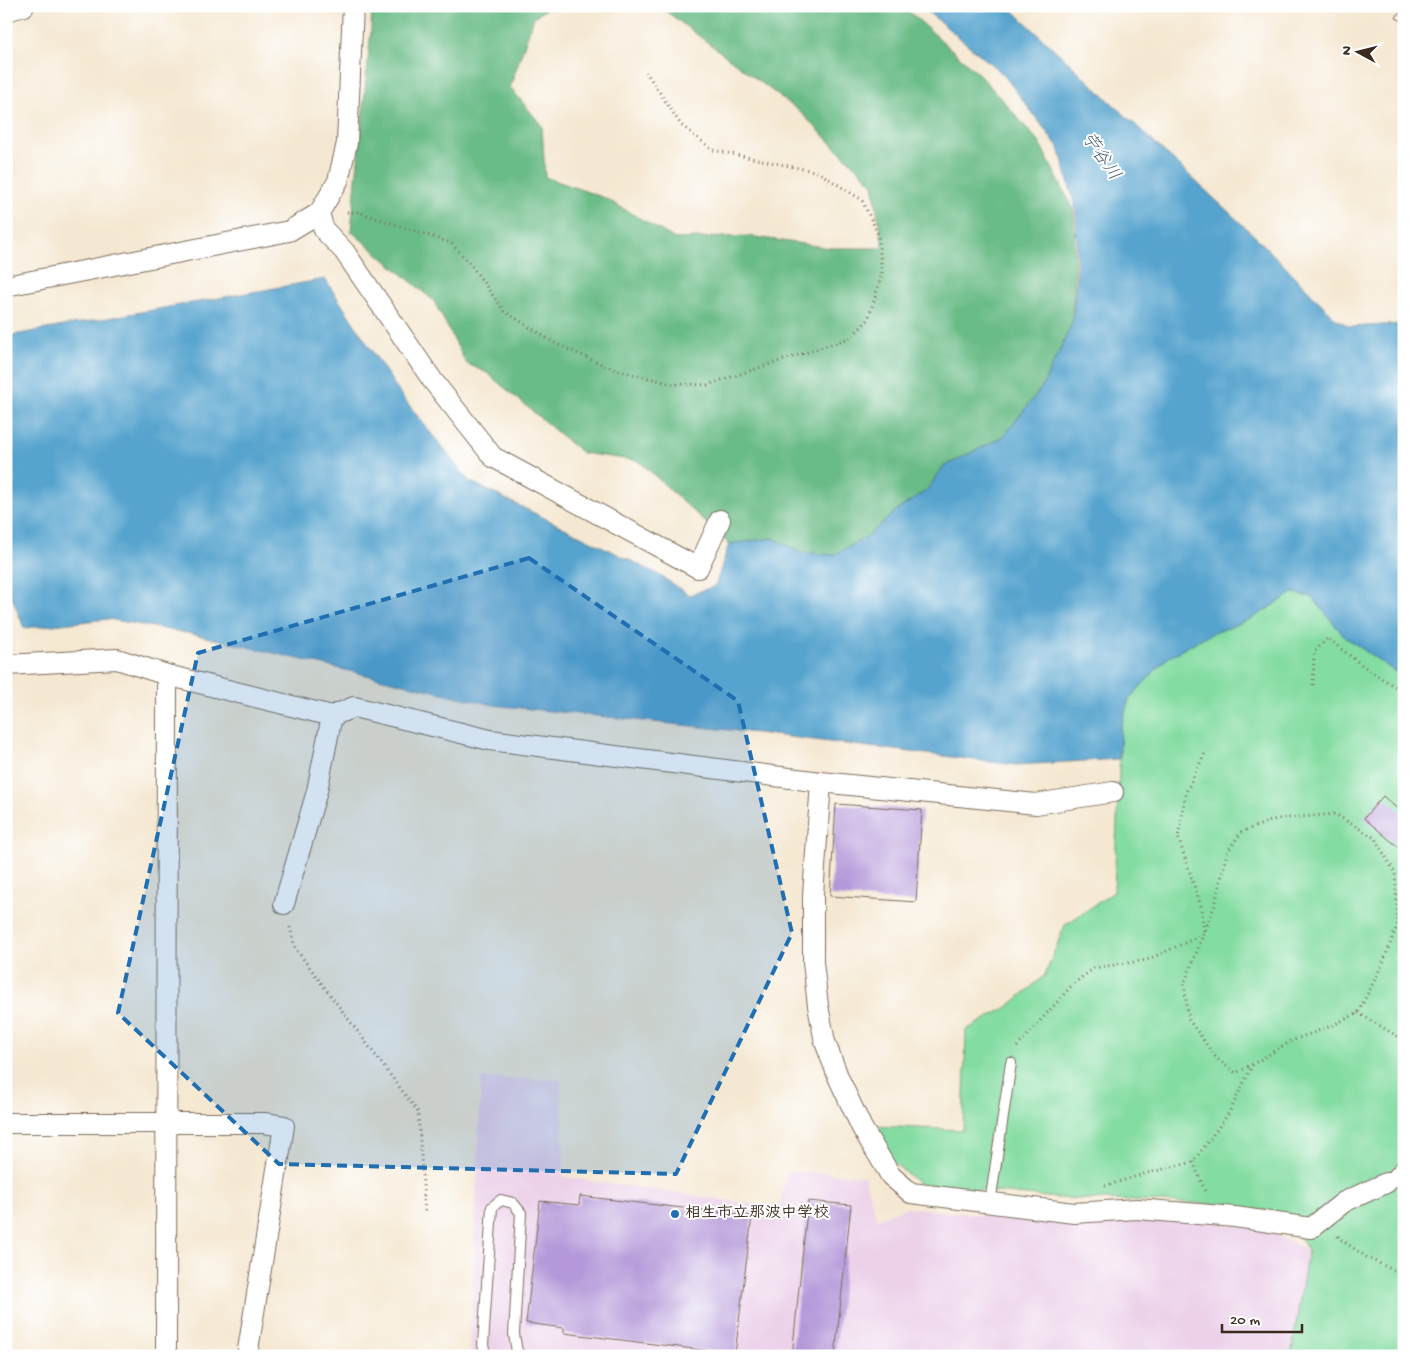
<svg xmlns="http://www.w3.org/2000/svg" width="1410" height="1362" font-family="'Gochi Hand','Klee One',sans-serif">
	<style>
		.built { fill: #ecd1e9 }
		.green { fill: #83dca1; stroke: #5f8360 }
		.forest { fill: #6abc87; stroke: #527352 }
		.water { fill: #54a3ce; stroke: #486676 }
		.building { fill: #b498d9 }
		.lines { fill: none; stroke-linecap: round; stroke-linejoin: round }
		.service-casing { stroke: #7c6c5d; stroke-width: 12 }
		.minor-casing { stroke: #7c6c5d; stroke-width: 22 }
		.path { stroke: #7c6c5d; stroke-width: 3; stroke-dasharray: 1 4; stroke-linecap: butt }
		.service { stroke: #fff; stroke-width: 10 }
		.minor { stroke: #fff; stroke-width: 20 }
		.marked { fill: #1f6fb2; fill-opacity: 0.2; stroke: #1f6fb2; stroke-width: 4; stroke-dasharray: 10 6; stroke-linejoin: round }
		.poi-dot { fill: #1f6fb2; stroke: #fff; stroke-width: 2 }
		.labels { text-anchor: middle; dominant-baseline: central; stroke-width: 4; stroke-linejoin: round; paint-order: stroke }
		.poi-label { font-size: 16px; font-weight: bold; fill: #3b2a1e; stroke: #fff; text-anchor: start }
		.water-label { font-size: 18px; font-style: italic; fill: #46606d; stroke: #fff }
	</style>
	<rect width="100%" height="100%" fill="#fff"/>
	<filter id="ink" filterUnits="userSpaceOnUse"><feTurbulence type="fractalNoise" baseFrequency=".02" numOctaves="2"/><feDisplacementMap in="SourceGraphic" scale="10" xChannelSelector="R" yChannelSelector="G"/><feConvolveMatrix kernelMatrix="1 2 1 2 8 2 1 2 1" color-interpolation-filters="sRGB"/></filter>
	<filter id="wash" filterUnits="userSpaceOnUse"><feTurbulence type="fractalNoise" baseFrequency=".0096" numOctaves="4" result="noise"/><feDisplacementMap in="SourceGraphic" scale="20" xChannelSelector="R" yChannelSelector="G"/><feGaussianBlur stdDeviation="1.12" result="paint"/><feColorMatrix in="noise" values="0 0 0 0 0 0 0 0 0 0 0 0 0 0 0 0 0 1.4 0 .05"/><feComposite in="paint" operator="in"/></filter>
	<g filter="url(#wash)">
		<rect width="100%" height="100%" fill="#f5e8d2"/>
		<!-- built -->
		<path class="built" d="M 481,1078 L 561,1080 L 564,1177 L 779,1208 L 788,1171 L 864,1176 L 877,1219 L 907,1207 L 1062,1224 L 1182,1219 L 1264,1229 L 1308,1250 L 1291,1356 L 470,1356 Z"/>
		<!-- green -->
		<path class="green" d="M 1293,593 L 1312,597 L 1344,636 L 1394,671 L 1404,675 L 1404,1356 L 1291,1356 L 1308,1250 L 1285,1213 L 1210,1204 L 1057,1198 L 919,1184 L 893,1162 L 873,1126 L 963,1130 L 966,1030 L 1009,1006 L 1045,975 L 1065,925 L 1114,892 L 1121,726 L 1129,699 L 1166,659 L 1204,637 L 1253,618 Z"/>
		<!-- forest -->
		<path class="forest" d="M 372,6 L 550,6 L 534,17 L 510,87 L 542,126 L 545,177 L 605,198 L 675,239 L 749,236 L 830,248 L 883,248 L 873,184 L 799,111 L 659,6 L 900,6 L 913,15 L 980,75 L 1039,142 L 1074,211 L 1075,274 L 1072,324 L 1042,387 L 1003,437 L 943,467 L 927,490 L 896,511 L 868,536 L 834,555 L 799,552 L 773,538 L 729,544 L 639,461 L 582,453 L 487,373 L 466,363 L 434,301 L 351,231 L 371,30 Z"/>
		<!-- water -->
		<path class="water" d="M 921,6 L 1008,6 L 1262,243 L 1336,319 L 1351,327 L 1401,324 L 1404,319 L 1404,675 L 1394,671 L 1344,636 L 1312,597 L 1293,593 L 1253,618 L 1204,637 L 1166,659 L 1129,699 L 1121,726 L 1119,759 L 1016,765 L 757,733 L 493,705 L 193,634 L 108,619 L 24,628 L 6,582 L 6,340 L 13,335 L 325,279 L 401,395 L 469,481 L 656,573 L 689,595 L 715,586 L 729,544 L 773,538 L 799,552 L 834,555 L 868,536 L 896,511 L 927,490 L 943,467 L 1003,437 L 1042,387 L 1072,324 L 1077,274 L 1076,210 L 1059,148 L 1003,74 Z"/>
		<g id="blocks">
			<!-- building -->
			<path class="building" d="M 1402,6 L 1404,6 L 1404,22 L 1396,18 Z
				M 1383,796 L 1404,815 L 1404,852 L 1364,818 Z
				M 836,804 L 922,810 L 916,902 L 830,896 Z
				M 580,1196 L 752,1216 L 735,1354 L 564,1333 L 564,1328 L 526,1323 L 540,1201 L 579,1205 Z
				M 808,1201 L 851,1205 L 835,1356 L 792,1356 Z"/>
		</g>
	</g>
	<g filter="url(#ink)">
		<use href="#blocks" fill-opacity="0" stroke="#7c6c5d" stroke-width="1"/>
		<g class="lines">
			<!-- service casing -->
			<g class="service-casing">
				<path id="service" d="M 1386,1183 L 1404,1163
					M 1386,1183 L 1404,1181
					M 990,1203 L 1011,1063
					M 486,1356 L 483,1345 L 492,1207 L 501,1200 L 513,1203 L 521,1213 L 514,1334 L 517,1352 L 522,1356"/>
			</g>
			<!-- minor casing -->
			<g class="minor-casing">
				<path id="minor" d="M 6,11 L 24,6
					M 319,213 L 324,230 L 344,251 L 433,381 L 493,457 L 698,568 L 720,520
					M 6,286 L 289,231 L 319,213 L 338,181 L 347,143 L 353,6
					M 6,665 L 117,659 L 167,675 L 332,716 L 317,791 L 284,904
					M 332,716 L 354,707 L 490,740 L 821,782 L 1036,804 L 1113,792
					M 821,782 L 813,895 L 813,962 L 818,1006 L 825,1042 L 839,1079 L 862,1128 L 891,1176 L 911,1193 L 1074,1213 L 1137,1209 L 1235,1217 L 1311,1228 L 1344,1202 L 1386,1183
					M 6,1123 L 264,1123 L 284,1126 L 247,1356
					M 166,1356 L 167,675"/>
			</g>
			<!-- path -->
			<path class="path" d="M 347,212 L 358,212 L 451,243 L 471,265 L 504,311 L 556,344 L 613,369 L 672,384 L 707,385 L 850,338 L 868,320 L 882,274 L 878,234 L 862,200 L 818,172 L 713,150 L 681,125 L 646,72
				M 1313,685 L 1314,652 L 1328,638 C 1352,658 1376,677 1404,691
				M 290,927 L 295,948 L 418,1112 L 425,1214
				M 1358,1013 L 1404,1040
				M 1017,1047 L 1073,984 L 1094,968 L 1147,960 L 1204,934 L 1202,909 L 1178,837 L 1186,792 L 1206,751
				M 1193,1162 L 1205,1191
				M 1105,1186 L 1147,1173 L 1193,1162 L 1229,1113 L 1253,1064 L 1291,1041 L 1331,1026 L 1358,1013 L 1382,965 L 1398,923 L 1395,873 L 1375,838 L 1335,814 L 1276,819 L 1241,832 L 1227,853 L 1215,905 L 1184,984 L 1189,1020 L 1217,1059 L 1236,1073 L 1253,1064
				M 1338,1236 L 1340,1239 L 1368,1258 L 1404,1275"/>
			<!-- service -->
			<use href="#service" class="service"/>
			<!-- minor -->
			<use href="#minor" class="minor"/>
		</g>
	</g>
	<!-- marked area -->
	<path class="marked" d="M 529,558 L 738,701 L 792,933 L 676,1174 L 279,1164 L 118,1013 L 198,653 Z"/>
	<!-- markers -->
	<circle class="poi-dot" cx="675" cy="1214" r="5"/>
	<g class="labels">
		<!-- poi labels -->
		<g class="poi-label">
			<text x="685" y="1214">相生市立那波中学校</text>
		</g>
		<!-- water labels -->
		<g class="water-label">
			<text transform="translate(1100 157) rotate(55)">苧谷川</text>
		</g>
	</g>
	<!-- margin -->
	<rect width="1410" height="1362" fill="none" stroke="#fff" stroke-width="25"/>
	<!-- north arrow -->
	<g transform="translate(1358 52) rotate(277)" stroke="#ffffff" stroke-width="4" paint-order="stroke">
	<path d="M0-4L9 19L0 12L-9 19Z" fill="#3b2a1e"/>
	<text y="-8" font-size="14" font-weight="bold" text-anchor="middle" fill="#3b2a1e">N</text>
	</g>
	<!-- scale -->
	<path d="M1222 1324v8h80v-8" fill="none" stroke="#3b2a1e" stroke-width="2.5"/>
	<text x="1230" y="1324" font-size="15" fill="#3b2a1e" stroke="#ffffff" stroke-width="4" paint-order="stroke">20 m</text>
</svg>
